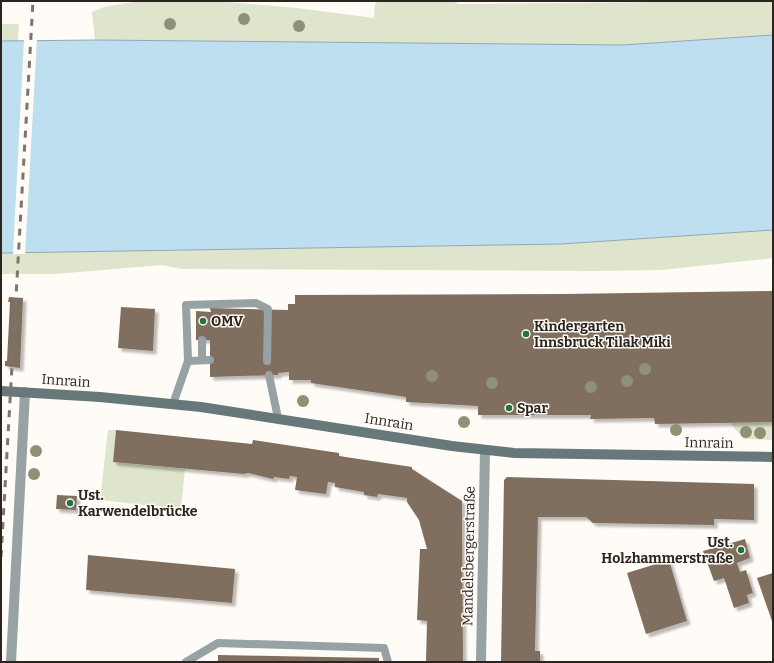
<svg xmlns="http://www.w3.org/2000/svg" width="774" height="663" font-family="Bitter,serif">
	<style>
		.green { fill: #dfe4cc }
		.water { fill: #bedff0; stroke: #92a7b1 }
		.pier { fill: #fffbf7 }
		.building { fill: #806e5f; filter: url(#shadow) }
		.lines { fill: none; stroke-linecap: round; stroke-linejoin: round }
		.service { stroke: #96a2a3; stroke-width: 8 }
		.minor { stroke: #96a2a3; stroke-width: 10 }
		.secondary { stroke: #667879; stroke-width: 10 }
		.rail { stroke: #7b746f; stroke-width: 3; stroke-dasharray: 7 7; stroke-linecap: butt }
		.tree { fill: #909172 }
		.poi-dot { fill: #26713f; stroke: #fffbf7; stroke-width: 1.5 }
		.labels { text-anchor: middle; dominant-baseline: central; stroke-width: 3; stroke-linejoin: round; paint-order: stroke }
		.poi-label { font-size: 14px; font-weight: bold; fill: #2c241e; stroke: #fffbf7; text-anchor: start }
		.street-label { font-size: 14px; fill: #2c241e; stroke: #fffbf7 }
	</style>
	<defs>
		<filter id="shadow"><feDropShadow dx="3.5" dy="3.5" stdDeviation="1" flood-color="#0004"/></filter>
	</defs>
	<rect width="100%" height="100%" fill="#fffbf7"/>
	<!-- green -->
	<path class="green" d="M 139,1 L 216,1 L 297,8 L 374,18 L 375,4 L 379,1 L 450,1 L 460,4 L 773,1 L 773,35 L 623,45 L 95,40 L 92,12 L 104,7 Z
		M 1,24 L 19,24 L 18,41 L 1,41 Z
		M 773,230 L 773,258 L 661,270 L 594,271 L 182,269 L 162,265 L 55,274 L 1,274 L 1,253 L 561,244 Z
		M 773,422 L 773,440 L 744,439 L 730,423 Z
		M 108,430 L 116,430 L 113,462 L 185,469 L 181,509 L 100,500 Z"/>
	<!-- water -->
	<path class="water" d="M 773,35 L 773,230 L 561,244 L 1,253 L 1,41 L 95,40 L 623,45 Z"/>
	<!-- pier -->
	<path class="pier" d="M 24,39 L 37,39 L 25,254 L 13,254 Z"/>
	<!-- building -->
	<path class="building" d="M 773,291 L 773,422 L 655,424 L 654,418 L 590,419 L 591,415 L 478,415 L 478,406 L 406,402 L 406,397 L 311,383 L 311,380 L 289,380 L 289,372 L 278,373 L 278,375 L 210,377 L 210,340 L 196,340 L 196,311 L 211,312 L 210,308 L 288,310 L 288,304 L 295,304 L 295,295 L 565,294 Z
		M 9,297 L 23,298 L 20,368 L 5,366 L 5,361 L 7,361 L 10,302 L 8,302 Z
		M 121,307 L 155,309 L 153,351 L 118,348 Z
		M 116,430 L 252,444 L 253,440 L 339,453 L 339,456 L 412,467 L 412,469 L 462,501 L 463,662 L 426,662 L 427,621 L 417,620 L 420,549 L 427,549 L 419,520 L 407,502 L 407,498 L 378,494 L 377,497 L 364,495 L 364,492 L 335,487 L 335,483 L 328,482 L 326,494 L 295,490 L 297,477 L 290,476 L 289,479 L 274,477 L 273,479 L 248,473 L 244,474 L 113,462 Z
		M 507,477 L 754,484 L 754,520 L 714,519 L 714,525 L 593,523 L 586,517 L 538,517 L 535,651 L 540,651 L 540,662 L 501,662 L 504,480 Z
		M 57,495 L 77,496 L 76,510 L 56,509 Z
		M 745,539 L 750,558 L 737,563 L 740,572 L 746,570 L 753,593 L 747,595 L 749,603 L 734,608 L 724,578 L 714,581 L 703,551 Z
		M 88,555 L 235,569 L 232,603 L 86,590 Z
		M 669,560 L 687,621 L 646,634 L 627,573 Z
		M 773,573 L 773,624 L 757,578 Z
		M 218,655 L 379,658 L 379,662 L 218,662 Z"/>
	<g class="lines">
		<!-- service -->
		<path class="service" d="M 202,340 L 202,360
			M 188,361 L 186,305 L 256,303 L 268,309 L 267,361
			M 269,375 L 278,418
			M 173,404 L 188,361 L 210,360
			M 186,662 L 218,643 L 384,648 L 388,662"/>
		<!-- minor -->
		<path class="minor" d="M 11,662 L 25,392
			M 481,662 L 485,450"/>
		<!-- secondary -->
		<path class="secondary" d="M 1,391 L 100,397 L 201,407 L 452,446 L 514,453 L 773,457"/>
		<!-- rail -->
		<path class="rail" d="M 1,557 L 33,1"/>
	</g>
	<!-- trees -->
	<g class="tree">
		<circle cx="244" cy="19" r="6"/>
		<circle cx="170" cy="24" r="6"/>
		<circle cx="299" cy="26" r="6"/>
		<circle cx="645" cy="369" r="6"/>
		<circle cx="432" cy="376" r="6"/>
		<circle cx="627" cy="381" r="6"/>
		<circle cx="492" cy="383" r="6"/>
		<circle cx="591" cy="387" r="6"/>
		<circle cx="303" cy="401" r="6"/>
		<circle cx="464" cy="422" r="6"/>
		<circle cx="676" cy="430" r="6"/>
		<circle cx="746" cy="432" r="6"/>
		<circle cx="760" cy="433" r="6"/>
		<circle cx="36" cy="451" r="6"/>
		<circle cx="34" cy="474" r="6"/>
	</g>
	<!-- markers -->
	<g class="poi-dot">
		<circle cx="203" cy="321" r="4"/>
		<circle cx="526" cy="334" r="4"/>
		<circle cx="509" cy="408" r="4"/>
		<circle cx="70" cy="503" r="4"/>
		<circle cx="741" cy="550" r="4"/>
	</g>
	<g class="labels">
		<!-- poi labels -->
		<g class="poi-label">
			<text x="211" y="321">OMV</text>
			<text x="534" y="326">Kindergarten<tspan x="534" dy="16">Innsbruck Tilak Miki</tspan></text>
			<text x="517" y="408">Spar</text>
			<text x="78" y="495">Ust.<tspan x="78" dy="16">Karwendelbrücke</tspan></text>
			<text x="733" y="542" text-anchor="end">Ust.<tspan x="733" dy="16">Holzhammerstraße</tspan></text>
		</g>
		<!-- street labels -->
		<g class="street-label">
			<text transform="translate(66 381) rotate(4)">Innrain</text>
			<text transform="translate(389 422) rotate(9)">Innrain</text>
			<text transform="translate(709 443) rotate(1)">Innrain</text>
			<text transform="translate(469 556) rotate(-89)">Mandelsbergerstraße</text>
		</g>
	</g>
	<!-- border -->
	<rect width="774" height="663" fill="none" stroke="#2c241e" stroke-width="4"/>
</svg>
